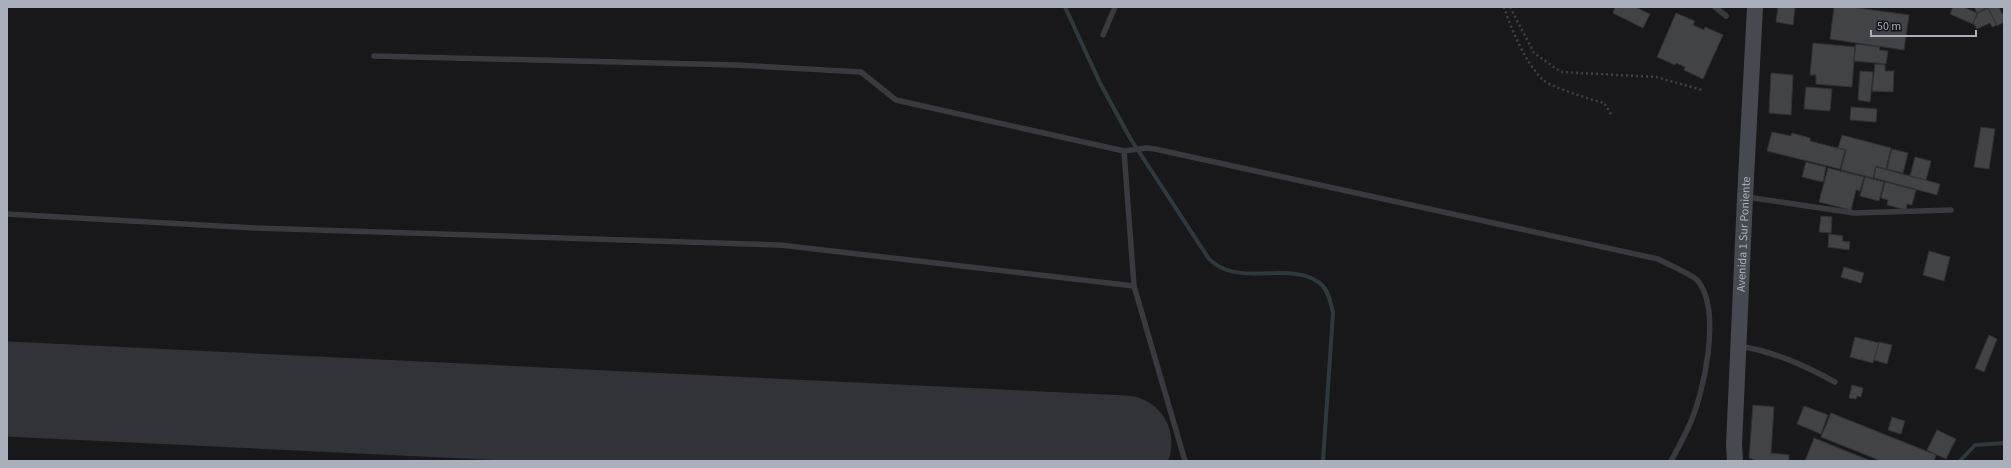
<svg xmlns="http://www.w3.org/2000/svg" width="2011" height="468" font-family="'Source Sans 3',sans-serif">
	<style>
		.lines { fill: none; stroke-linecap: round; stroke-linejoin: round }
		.stream { stroke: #2d393f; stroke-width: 4 }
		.taxiway { stroke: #323338; stroke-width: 38 }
		.runway { stroke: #323338; stroke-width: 95 }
		.building { fill: #424347; stroke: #323236 }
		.path { stroke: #3e4147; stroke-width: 2.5; stroke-dasharray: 2 3; stroke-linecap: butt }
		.lane { stroke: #383a3f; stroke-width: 5.5 }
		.secondary { stroke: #464950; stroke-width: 16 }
		.labels { text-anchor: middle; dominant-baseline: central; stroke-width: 3; stroke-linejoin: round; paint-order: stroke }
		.street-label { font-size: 12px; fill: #a9b0bb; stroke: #131315 }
	</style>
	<rect width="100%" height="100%" fill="#18181a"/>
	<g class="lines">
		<!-- stream -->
		<path class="stream" d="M 1065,7 L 1100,83 L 1130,138 L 1209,259 C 1213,262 1217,266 1222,268 C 1251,282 1297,262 1322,285 C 1329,292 1331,304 1333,313 L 1323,461
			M 1960,461 L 1975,445 L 2004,443"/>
		<!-- taxiway -->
		<path class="taxiway" d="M 775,426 L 810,461
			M 981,436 L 981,461"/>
		<!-- runway -->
		<path class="runway" d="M 7,389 L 1124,443"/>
	</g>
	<!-- building -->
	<path class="building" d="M 1615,7 L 1635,7 L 1650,14 L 1643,28 L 1613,13 Z
		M 1778,7 L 1795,7 L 1793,25 L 1776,22 Z
		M 1834,7 L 1851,7 L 1909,15 L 1904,50 L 1830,39 Z
		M 1953,7 L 1963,7 L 1977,13 L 1973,24 L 1950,14 Z
		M 1974,7 L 1986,7 L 1986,8 L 1977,13 Z
		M 1999,7 L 2002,14 L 2004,13 L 2004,22 L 1997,26 L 1988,8 Z
		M 1988,8 L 1997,25 L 1992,27 L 1990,23 L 1977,29 L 1973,23 L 1978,13 Z
		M 1676,13 L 1695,21 L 1693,25 L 1704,30 L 1705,27 L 1723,35 L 1703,79 L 1684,70 L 1685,67 L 1676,63 L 1675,65 L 1657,57 Z
		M 1813,43 L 1855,47 L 1852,87 L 1816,84 L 1816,75 L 1810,75 Z
		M 1856,44 L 1880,47 L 1879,50 L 1888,51 L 1886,64 L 1854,61 Z
		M 1875,64 L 1885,65 L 1885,71 L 1894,71 L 1893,92 L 1872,91 Z
		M 1860,71 L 1873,72 L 1870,102 L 1858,100 Z
		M 1771,73 L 1793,75 L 1791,115 L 1769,113 Z
		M 1806,87 L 1832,89 L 1830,111 L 1804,109 Z
		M 1851,107 L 1877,109 L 1876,122 L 1850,120 Z
		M 1981,127 L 1995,129 L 1989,169 L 1974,167 Z
		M 1772,132 L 1791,136 L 1792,133 L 1810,138 L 1810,141 L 1845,150 L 1840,169 L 1767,151 Z
		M 1842,135 L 1891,148 L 1886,169 L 1876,166 L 1873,178 L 1841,170 L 1846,150 L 1838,148 Z
		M 1892,149 L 1908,153 L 1903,173 L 1887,169 Z
		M 1915,157 L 1931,161 L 1926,180 L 1910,176 Z
		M 1806,162 L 1826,167 L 1823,182 L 1802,177 Z
		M 1876,167 L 1940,184 L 1937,195 L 1874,178 Z
		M 1828,168 L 1864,177 L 1860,191 L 1856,190 L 1851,210 L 1819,202 Z
		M 1865,177 L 1884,182 L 1879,201 L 1860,196 Z
		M 1885,182 L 1916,190 L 1912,205 L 1907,204 L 1906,210 L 1887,205 L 1888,200 L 1881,198 Z
		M 1821,216 L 1832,217 L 1831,233 L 1819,232 Z
		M 1829,234 L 1843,236 L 1842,241 L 1850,242 L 1849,250 L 1828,247 Z
		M 1929,251 L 1950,257 L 1944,281 L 1923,275 Z
		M 1844,267 L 1864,273 L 1861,283 L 1841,277 Z
		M 1989,335 L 1997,339 L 1984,372 L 1975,368 Z
		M 1855,337 L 1879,343 L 1873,363 L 1850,357 Z
		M 1879,342 L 1892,345 L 1887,364 L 1874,360 Z
		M 1852,385 L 1863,388 L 1861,397 L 1857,396 L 1856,399 L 1849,398 Z
		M 1753,405 L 1774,407 L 1771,453 L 1789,455 L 1789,461 L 1757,461 L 1749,458 Z
		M 1804,406 L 1828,415 L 1821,434 L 1797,424 Z
		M 1831,413 L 1936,455 L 1934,461 L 1881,461 L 1821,437 Z
		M 1892,417 L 1905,421 L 1901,434 L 1888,430 Z
		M 1937,430 L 1956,439 L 1946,459 L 1927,450 Z
		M 1814,438 L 1871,461 L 1805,461 Z"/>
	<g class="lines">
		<!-- path -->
		<path class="path" d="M 1504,7 C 1512,31 1525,62 1543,80 C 1551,87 1592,100 1604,103 L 1611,114
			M 1510,7 L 1534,53 L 1561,72 L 1656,77 L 1702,90"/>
		<!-- lane -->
		<path class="lane" d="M 1715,7 L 1726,16
			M 1103,35 L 1115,7
			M 374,56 L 736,65 L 861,72 L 896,100 L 1124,151 L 1146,148 L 1155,149 L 1658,259 C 1665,263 1694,275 1698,281 C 1722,312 1704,395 1688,428 C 1683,439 1677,450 1671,461
			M 1124,151 L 1134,286 L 1185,461
			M 1747,197 L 1854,213 L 1951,210
			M 7,214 L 255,228 L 780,245 L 1134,286
			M 1741,346 C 1777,353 1802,364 1835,382"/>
		<!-- secondary -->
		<path class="secondary" id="s1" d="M 1735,461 L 1734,445 L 1745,197 L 1755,7"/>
	</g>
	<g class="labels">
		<!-- street labels -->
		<g class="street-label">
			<text stroke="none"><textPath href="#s1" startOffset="227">Avenida 1 Sur Poniente</textPath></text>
		</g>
	</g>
	<!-- border -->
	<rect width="2011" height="468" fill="none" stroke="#a9b0bb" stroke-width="16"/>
	<!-- scale -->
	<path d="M1871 30v6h105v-6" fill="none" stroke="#a9b0bb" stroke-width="2"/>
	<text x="1877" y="30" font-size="12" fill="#a9b0bb" stroke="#131315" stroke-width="3" paint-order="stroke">50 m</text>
</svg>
